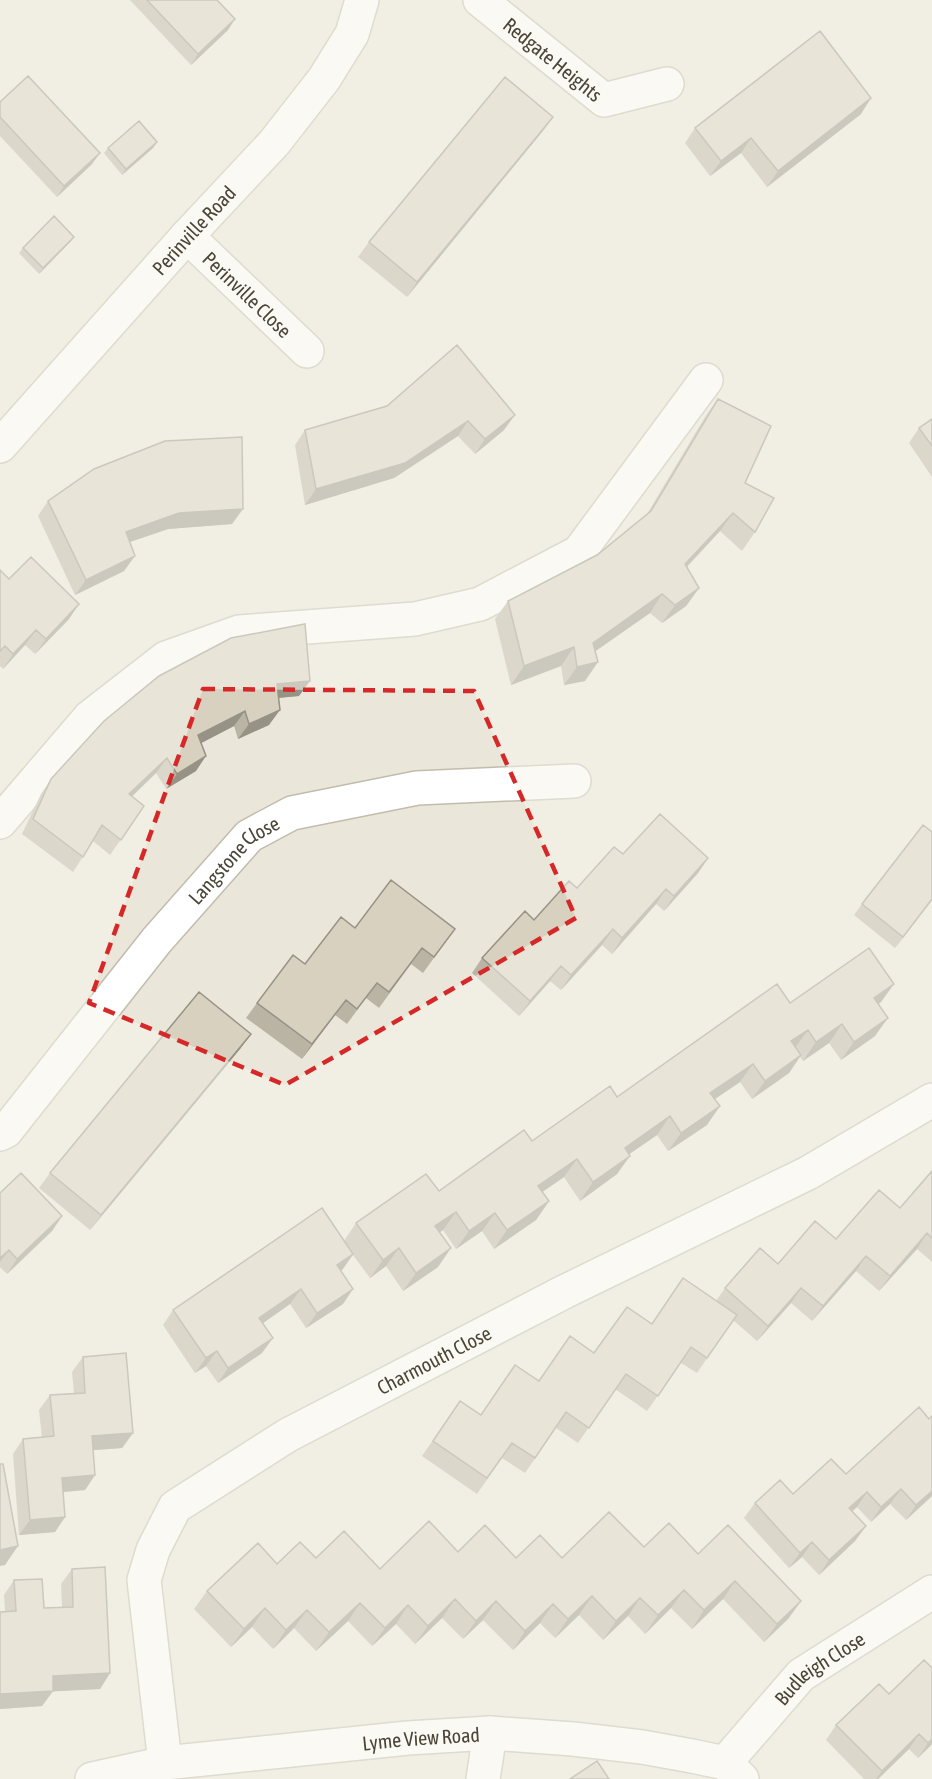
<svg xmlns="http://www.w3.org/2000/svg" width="932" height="1779" font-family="'Asap Condensed',sans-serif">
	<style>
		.residential { fill: #eae6d9 }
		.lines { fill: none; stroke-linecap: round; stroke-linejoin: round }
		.minor-casing { stroke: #c2bcad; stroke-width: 36 }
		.minor { stroke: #fff; stroke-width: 33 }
		.wall { fill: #bab4a5 }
		.shaded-wall { fill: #979286 }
		.building { fill: #d8d1c0; stroke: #979286; stroke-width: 1.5 }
		.marked { fill: none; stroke: #d62828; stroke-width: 4.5; stroke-dasharray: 12 8; stroke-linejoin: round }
		.labels { text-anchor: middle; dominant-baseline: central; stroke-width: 6; stroke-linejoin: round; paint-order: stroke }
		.street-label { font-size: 20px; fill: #4b4538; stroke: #fff }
	</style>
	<rect width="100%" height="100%" fill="#f6f4eb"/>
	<!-- residential -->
	<path class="residential" d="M 0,0 L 932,0 L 932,1779 L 0,1779 Z"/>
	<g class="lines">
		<!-- minor casing -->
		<g class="minor-casing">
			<g id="minor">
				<path id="s1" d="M 480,0 L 604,100 L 667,84"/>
				<path id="s2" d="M 187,236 L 307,351"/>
				<path id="s3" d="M 0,446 L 187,236 L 274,143 L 324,79 L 352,34 L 362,0"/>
				<path d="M 0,822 L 90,717 L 166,658 L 239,632 L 415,619 L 480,604 L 579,552 L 706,380"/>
				<path id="s4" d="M 0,1134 L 6,1131 L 157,940 L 249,836 L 292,813 L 417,788 L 574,781"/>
				<path id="s5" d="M 165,1763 L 144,1580 L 153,1550 L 175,1507 L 288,1435 L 564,1292 L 808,1173 L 932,1100"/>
				<path id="s6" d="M 725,1763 L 801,1675 L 932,1592"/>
				<path id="s7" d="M 92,1779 L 165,1763 L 408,1738 L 490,1733 L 573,1739 L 642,1747 L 692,1756 L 725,1763 L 742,1779"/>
				<path d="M 483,1779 L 490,1733"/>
			</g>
		</g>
		<!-- minor -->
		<use href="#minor" class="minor"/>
	</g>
	<!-- wall -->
	<path class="wall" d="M 130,0 L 217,0 L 228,30 L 191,65 Z
		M 0,102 L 92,164 L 57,197 L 0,136 Z
		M 861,114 L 767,187 L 741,153 L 710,176 L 685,143 L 695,128 Z
		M 553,117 L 542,132 L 407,297 L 358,257 L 369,242 Z
		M 157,142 L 153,148 L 122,175 L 104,153 L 108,148 Z
		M 74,237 L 70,242 L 39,274 L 19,253 L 23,248 Z
		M 457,345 L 504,430 L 475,454 L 458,436 L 394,478 L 305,505 L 295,445 L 305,430 L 387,406 Z
		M 718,399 L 745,483 L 755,532 L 742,551 L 720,531 L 687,567 L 699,588 L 686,606 L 662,623 L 650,613 L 595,651 L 585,681 L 564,685 L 561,666 L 511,685 L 495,619 L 508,601 L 597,555 L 647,514 L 705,417 Z
		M 932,419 L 932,477 L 909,443 L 919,428 Z
		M 48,501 L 232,524 L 168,529 L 130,542 L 124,571 L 75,595 L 38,516 Z
		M 0,570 L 9,579 L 69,619 L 35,654 L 25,645 L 3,669 L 0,666 Z
		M 159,676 L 299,696 L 278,698 L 269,725 L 238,739 L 234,726 L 201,743 L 196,771 L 166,789 L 156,773 L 132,796 L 144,806 L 110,855 L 93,841 L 73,872 L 22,834 L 41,794 L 51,779 Z
		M 932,832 L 932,900 L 895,948 L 854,915 L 862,904 Z
		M 623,854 L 708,858 L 698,873 L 664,911 L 656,904 L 612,954 L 602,945 L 561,990 L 550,981 L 519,1016 L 472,973 L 482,958 Z
		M 355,928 L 455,929 L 423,973 L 411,964 L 379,1008 L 366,998 L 347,1024 L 335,1015 L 302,1059 L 246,1018 L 257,1003 L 305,964 Z
		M 881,1002 L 878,1004 L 875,1036 L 841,1060 L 829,1043 L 803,1061 L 800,1057 L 789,1073 L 752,1099 L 740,1082 L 715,1099 L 707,1125 L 668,1151 L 657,1135 L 629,1154 L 617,1174 L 580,1201 L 564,1177 L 542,1192 L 549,1201 L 536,1220 L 494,1249 L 482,1231 L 456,1249 L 443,1230 L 440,1232 L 438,1267 L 403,1291 L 386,1266 L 370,1278 L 353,1255 L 341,1271 L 343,1304 L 306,1328 L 290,1304 L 263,1323 L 262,1353 L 218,1383 L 206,1366 L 195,1373 L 163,1325 L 173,1310 L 344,1241 L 356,1223 L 439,1191 L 617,1097 L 790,1003 Z
		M 251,1034 L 240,1049 L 90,1230 L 39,1188 L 50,1173 Z
		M 932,1171 L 932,1262 L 917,1249 L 879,1291 L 856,1271 L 812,1321 L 791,1303 L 757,1341 L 733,1320 L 697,1373 L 681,1363 L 647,1411 L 615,1389 L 578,1443 L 556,1428 L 525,1473 L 502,1458 L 477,1494 L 422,1456 L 460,1401 L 481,1415 L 539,1381 L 652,1324 L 716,1301 L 725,1288 L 778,1264 L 836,1239 L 900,1208 Z
		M 0,1193 L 62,1216 L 52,1231 L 7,1274 L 0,1267 Z
		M 83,1357 L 133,1433 L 122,1448 L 93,1450 L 95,1475 L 85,1490 L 63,1492 L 65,1517 L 55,1532 L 19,1535 L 13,1454 L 23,1439 L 42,1437 L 39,1410 L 50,1395 L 74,1393 L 72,1372 Z
		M 929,1419 L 932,1496 L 906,1520 L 890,1504 L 871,1522 L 857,1507 L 852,1511 L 866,1526 L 855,1541 L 819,1575 L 802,1557 L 789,1568 L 744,1518 L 755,1503 L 793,1494 L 846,1474 Z
		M 644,1547 L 698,1554 L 801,1601 L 788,1619 L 764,1642 L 723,1599 L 692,1629 L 671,1608 L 645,1634 L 628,1616 L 603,1640 L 579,1615 L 555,1638 L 540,1623 L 513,1650 L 483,1620 L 463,1639 L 442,1618 L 415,1644 L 396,1624 L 372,1646 L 348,1621 L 316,1651 L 294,1628 L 273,1649 L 252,1627 L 231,1647 L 194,1609 L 207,1591 L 277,1564 L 316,1558 L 380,1569 L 458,1552 L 516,1558 L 562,1558 Z
		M 72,1569 L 110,1673 L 100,1689 L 53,1691 L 42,1706 L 0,1709 L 0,1612 L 5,1611 L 4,1595 L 14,1580 L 44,1608 L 62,1607 L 61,1584 Z
		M 889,1694 L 932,1744 L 918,1758 L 909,1749 L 878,1779 L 864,1779 L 826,1740 L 836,1725 Z"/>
	<!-- shaded-wall -->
	<path class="shaded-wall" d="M 235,19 L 228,30 L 191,65 L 198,54 Z
		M 871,98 L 861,114 L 767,187 L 778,171 Z
		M 553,117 L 542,132 L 407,297 L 417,282 Z
		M 751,138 L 741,153 L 710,176 L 721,161 Z
		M 157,142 L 153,148 L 122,175 L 126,169 Z
		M 100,153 L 92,164 L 57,197 L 64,186 Z
		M 74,237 L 70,242 L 39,274 L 43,268 Z
		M 515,415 L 504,430 L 475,454 L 485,439 Z
		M 468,421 L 458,436 L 394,478 L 305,505 L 316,489 Z
		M 243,509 L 232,524 L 168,529 L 115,547 L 126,532 L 179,513 Z
		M 733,513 L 720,531 L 672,582 L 685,564 Z
		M 135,556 L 124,571 L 75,595 L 86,580 Z
		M 699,588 L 686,606 L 662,623 L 675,605 Z
		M 662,594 L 650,613 L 580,662 L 593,643 Z
		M 79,604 L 69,619 L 35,654 L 46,639 Z
		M 36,630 L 25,645 L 3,669 L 13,654 Z
		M 574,647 L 561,666 L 511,685 L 524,666 Z
		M 598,662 L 585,681 L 564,685 L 577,667 Z
		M 310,681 L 299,696 L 266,699 L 277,684 Z
		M 280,710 L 269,725 L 238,739 L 249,724 Z
		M 245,711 L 234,726 L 188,750 L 198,735 Z
		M 206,756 L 196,771 L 166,789 L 177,774 Z
		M 167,758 L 156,773 L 119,809 L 129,794 Z
		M 708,858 L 698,873 L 664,911 L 674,896 Z
		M 666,889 L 656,904 L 612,954 L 622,938 Z
		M 932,899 L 932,900 L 895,948 L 903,937 Z
		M 613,929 L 602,945 L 561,990 L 571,975 Z
		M 561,966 L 550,981 L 519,1016 L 530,1001 Z
		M 894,984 L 881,1002 L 861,1017 L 874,998 Z
		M 346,1000 L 335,1015 L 302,1059 L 312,1044 Z
		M 888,1018 L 875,1036 L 841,1060 L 854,1042 Z
		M 842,1024 L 829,1043 L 803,1061 L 816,1042 Z
		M 808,1030 L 795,1048 L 791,1041 Z
		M 251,1034 L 240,1049 L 90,1230 L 101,1215 Z
		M 801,1055 L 789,1073 L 752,1099 L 765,1081 Z
		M 753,1064 L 740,1082 L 697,1111 L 710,1093 Z
		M 720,1106 L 707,1125 L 668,1151 L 681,1133 Z
		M 670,1116 L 657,1135 L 612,1166 L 625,1148 Z
		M 630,1156 L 617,1174 L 580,1201 L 593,1182 Z
		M 577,1159 L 564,1177 L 525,1204 L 538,1186 Z
		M 549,1201 L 536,1220 L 494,1249 L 507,1230 Z
		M 456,1212 L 443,1230 L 423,1244 L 435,1226 Z
		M 495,1213 L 482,1231 L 456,1249 L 469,1231 Z
		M 62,1216 L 52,1231 L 7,1274 L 17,1259 Z
		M 927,1233 L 917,1249 L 879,1291 L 890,1276 Z
		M 399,1248 L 386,1266 L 370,1278 L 383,1260 Z
		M 451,1248 L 438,1267 L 403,1291 L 416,1273 Z
		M 9,1250 L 0,1262 L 0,1258 Z
		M 353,1254 L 343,1269 L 327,1280 L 337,1265 Z
		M 866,1256 L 856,1271 L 812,1321 L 823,1306 Z
		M 801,1288 L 791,1303 L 757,1341 L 768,1326 Z
		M 301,1289 L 290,1304 L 249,1333 L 259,1318 Z
		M 353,1289 L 343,1304 L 306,1328 L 317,1313 Z
		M 273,1338 L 262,1353 L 218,1383 L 228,1368 Z
		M 217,1351 L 206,1366 L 195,1373 L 206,1358 Z
		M 133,1433 L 122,1448 L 82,1451 L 92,1436 Z
		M 95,1475 L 85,1490 L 52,1493 L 62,1478 Z
		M 901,1489 L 890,1504 L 871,1522 L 881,1507 Z
		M 932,1491 L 932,1496 L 906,1520 L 916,1505 Z
		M 867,1492 L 857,1507 L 839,1523 L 849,1508 Z
		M 65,1517 L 55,1532 L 19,1535 L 30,1520 Z
		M 866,1526 L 855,1541 L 819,1575 L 829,1560 Z
		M 812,1542 L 802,1557 L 789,1568 L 800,1553 Z
		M 18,1546 L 5,1565 L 0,1566 L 0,1550 Z
		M 735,1581 L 723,1599 L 692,1629 L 704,1610 Z
		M 684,1590 L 671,1608 L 645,1634 L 658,1615 Z
		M 592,1596 L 579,1615 L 555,1638 L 568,1619 Z
		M 640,1598 L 628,1616 L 603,1640 L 616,1621 Z
		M 455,1599 L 442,1618 L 415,1644 L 428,1626 Z
		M 496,1601 L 483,1620 L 463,1639 L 476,1621 Z
		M 801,1601 L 788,1619 L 764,1642 L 777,1624 Z
		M 360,1603 L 348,1621 L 316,1651 L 329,1632 Z
		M 553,1604 L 540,1623 L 513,1650 L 525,1631 Z
		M 408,1605 L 396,1624 L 372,1646 L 385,1628 Z
		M 265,1608 L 252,1627 L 231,1647 L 244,1629 Z
		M 307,1610 L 294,1628 L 273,1649 L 286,1630 Z
		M 110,1673 L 100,1689 L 42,1692 L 53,1676 Z
		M 53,1691 L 42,1706 L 0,1709 L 0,1694 Z
		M 919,1734 L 909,1749 L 878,1779 L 876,1779 L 882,1771 Z
		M 932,1739 L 932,1744 L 918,1758 L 928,1743 Z"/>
	<!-- building -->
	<path class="building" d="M 147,0 L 217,0 L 235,19 L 198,54 Z
		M 820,31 L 871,98 L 778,171 L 751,138 L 721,161 L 695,128 Z
		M 28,76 L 100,153 L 64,186 L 0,117 L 0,102 Z
		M 505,77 L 553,117 L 417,282 L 369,242 Z
		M 139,121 L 157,142 L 126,169 L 108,148 Z
		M 54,216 L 74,237 L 43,268 L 23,248 Z
		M 457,345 L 515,415 L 485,439 L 468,421 L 405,463 L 316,489 L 305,430 L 387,406 Z
		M 718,399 L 771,426 L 745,483 L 774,498 L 755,532 L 733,513 L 685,564 L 699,588 L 675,605 L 662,594 L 593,643 L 598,662 L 577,667 L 574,647 L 524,666 L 508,601 L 597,555 L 651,511 Z
		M 932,419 L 932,446 L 919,428 Z
		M 242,437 L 243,509 L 179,513 L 126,532 L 135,556 L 86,580 L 48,501 L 94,469 L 165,441 Z
		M 31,557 L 79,604 L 46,639 L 36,630 L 13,654 L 5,646 L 0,651 L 0,570 L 9,579 Z
		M 305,624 L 310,681 L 277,684 L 280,710 L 249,724 L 245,711 L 198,735 L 206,756 L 177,774 L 167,758 L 129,794 L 144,806 L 121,840 L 102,825 L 83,857 L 33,819 L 51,779 L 104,721 L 159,676 L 231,638 Z
		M 660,814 L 708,858 L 674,896 L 666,889 L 622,938 L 613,929 L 571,975 L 561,966 L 530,1001 L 482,958 L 525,911 L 534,920 L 569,881 L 577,888 L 614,847 L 623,854 Z
		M 923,825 L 932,832 L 932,899 L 903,937 L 862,904 Z
		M 391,880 L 455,929 L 434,957 L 422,948 L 389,992 L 377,983 L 357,1009 L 346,1000 L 312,1044 L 257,1003 L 293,955 L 305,964 L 341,917 L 355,928 Z
		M 869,948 L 894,984 L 874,998 L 888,1018 L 854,1042 L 842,1024 L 816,1042 L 808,1030 L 791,1041 L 801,1055 L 765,1081 L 753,1064 L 710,1093 L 720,1106 L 681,1133 L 670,1116 L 625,1148 L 630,1156 L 593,1182 L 577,1159 L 538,1186 L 549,1201 L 507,1230 L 495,1213 L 469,1231 L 456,1212 L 435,1226 L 451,1248 L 416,1273 L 399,1248 L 383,1260 L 356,1223 L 426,1174 L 439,1191 L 524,1130 L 532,1141 L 610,1086 L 617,1097 L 777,984 L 790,1003 Z
		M 199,992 L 251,1034 L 101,1215 L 50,1173 Z
		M 932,1171 L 932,1238 L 927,1233 L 890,1276 L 866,1256 L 823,1306 L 801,1288 L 768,1326 L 725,1288 L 760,1248 L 778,1264 L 815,1221 L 836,1239 L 879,1190 L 900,1208 Z
		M 21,1173 L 62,1216 L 17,1259 L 9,1250 L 0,1258 L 0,1193 Z
		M 322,1208 L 353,1254 L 337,1265 L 353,1289 L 317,1313 L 301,1289 L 259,1318 L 273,1338 L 228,1368 L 217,1351 L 206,1358 L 173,1310 Z
		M 683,1278 L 737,1315 L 707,1358 L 691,1347 L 658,1396 L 626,1374 L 589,1428 L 566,1412 L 535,1458 L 512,1443 L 487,1478 L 433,1441 L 460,1401 L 481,1415 L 515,1365 L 539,1381 L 570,1336 L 594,1353 L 627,1307 L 652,1324 Z
		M 126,1353 L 133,1433 L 92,1436 L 95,1475 L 62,1478 L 65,1517 L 30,1520 L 23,1439 L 54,1436 L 50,1395 L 85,1393 L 83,1357 Z
		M 919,1407 L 929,1419 L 932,1416 L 932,1491 L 916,1505 L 901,1489 L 881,1507 L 867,1492 L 849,1508 L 866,1526 L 829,1560 L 812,1542 L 800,1553 L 755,1503 L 780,1480 L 793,1494 L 831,1459 L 846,1474 Z
		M 0,1464 L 3,1464 L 18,1546 L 0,1550 Z
		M 609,1512 L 644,1547 L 669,1523 L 698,1554 L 728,1525 L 801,1601 L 777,1624 L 735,1581 L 704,1610 L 684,1590 L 658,1615 L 640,1598 L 616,1621 L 592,1596 L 568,1619 L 553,1604 L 525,1631 L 496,1601 L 476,1621 L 455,1599 L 428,1626 L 408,1605 L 385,1628 L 360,1603 L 329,1632 L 307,1610 L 286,1630 L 265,1608 L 244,1629 L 207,1591 L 258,1543 L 277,1564 L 300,1542 L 316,1558 L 344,1531 L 380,1569 L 429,1521 L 458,1552 L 485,1525 L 516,1558 L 540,1535 L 562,1558 Z
		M 105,1567 L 110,1673 L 53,1676 L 53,1691 L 0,1694 L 0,1612 L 16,1611 L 14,1580 L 42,1579 L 44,1608 L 73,1607 L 72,1569 Z
		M 924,1660 L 932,1668 L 932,1739 L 928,1743 L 919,1734 L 882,1771 L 836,1725 L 879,1684 L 889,1694 Z
		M 597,1761 L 609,1779 L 570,1779 Z"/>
	<!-- marked area -->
	<path d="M0 0H932V1779H0ZM 203,689 L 474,691 L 576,918 L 285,1085 L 89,1003 Z" fill="#f6f4eb" fill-opacity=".55" fill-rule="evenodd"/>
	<path class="marked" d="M 203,689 L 474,691 L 576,918 L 285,1085 L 89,1003 Z"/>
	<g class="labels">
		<!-- street labels -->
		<g class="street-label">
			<text stroke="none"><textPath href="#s1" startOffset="94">Redgate Heights</textPath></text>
			<text stroke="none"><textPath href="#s3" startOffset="290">Perinville Road</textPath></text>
			<text stroke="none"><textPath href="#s2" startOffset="84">Perinville Close</textPath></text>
			<text stroke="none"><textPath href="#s4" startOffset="362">Langstone Close</textPath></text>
			<text stroke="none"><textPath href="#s5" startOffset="562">Charmouth Close</textPath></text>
			<text stroke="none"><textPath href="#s6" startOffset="135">Budleigh Close</textPath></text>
			<text stroke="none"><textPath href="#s7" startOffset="332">Lyme View Road</textPath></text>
		</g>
	</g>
</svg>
